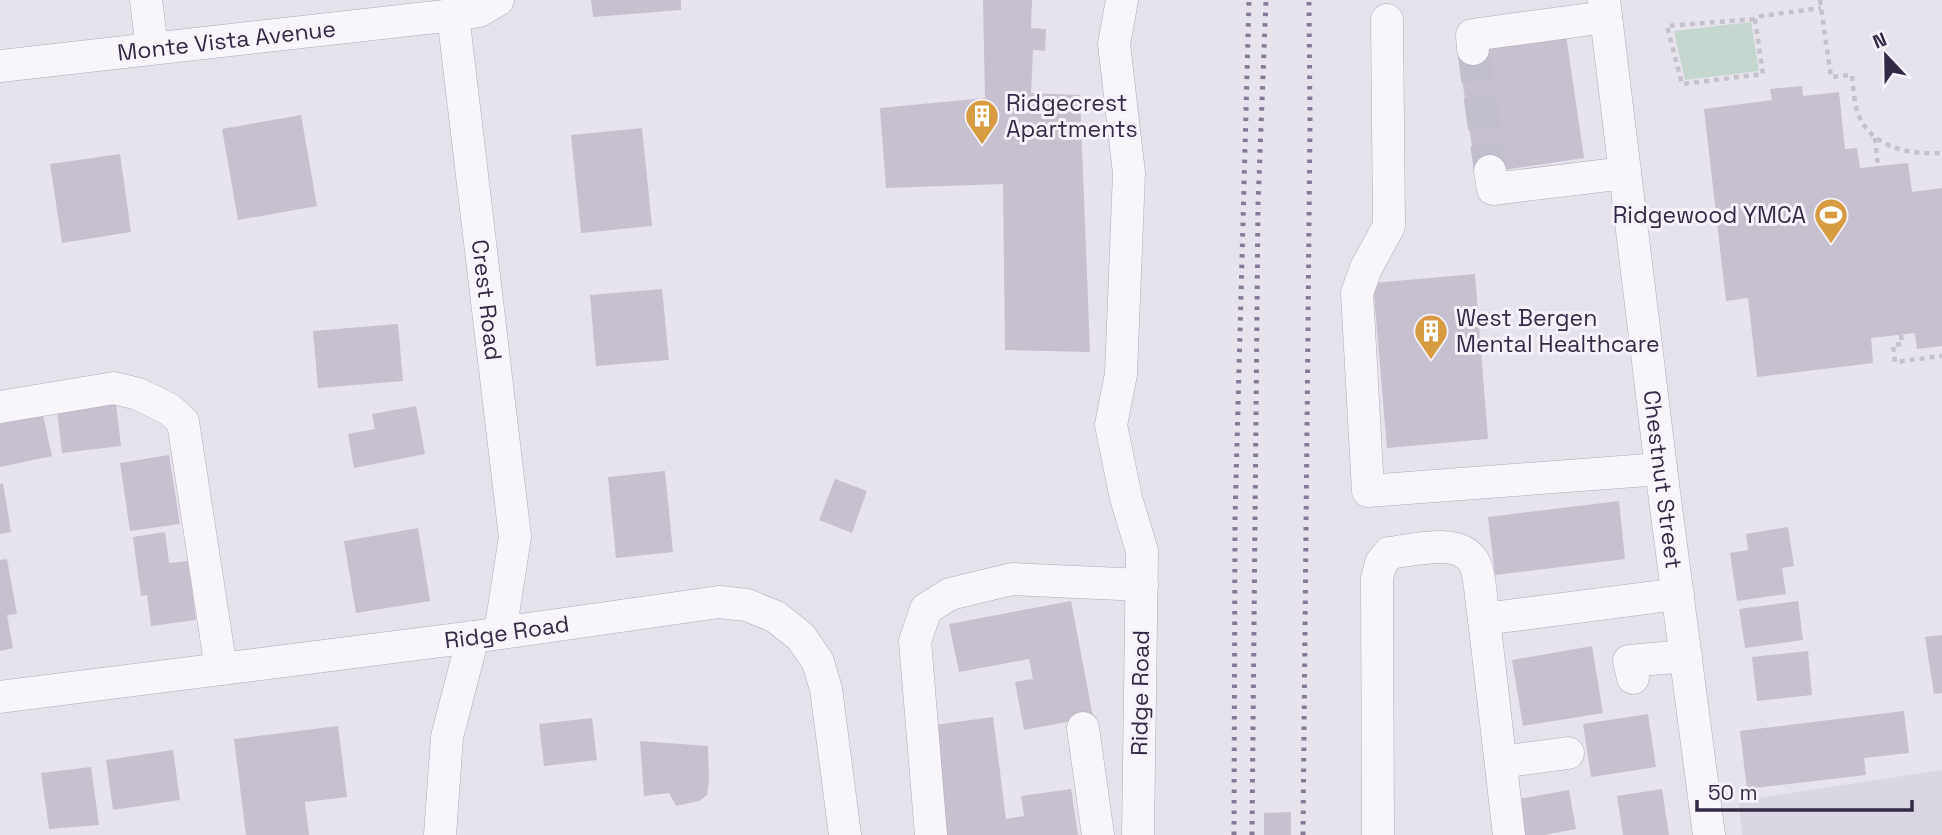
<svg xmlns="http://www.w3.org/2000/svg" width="1942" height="835" font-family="'Space Grotesk',sans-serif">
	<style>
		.built { fill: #d9d5e1 }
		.green { fill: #c4d6cd }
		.building { fill: #c6c0cf }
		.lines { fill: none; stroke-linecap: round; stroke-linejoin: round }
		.minor-tunnel { stroke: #c2becb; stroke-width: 32; stroke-dasharray: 32 16; stroke-linecap: butt }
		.minor-casing { stroke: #b1acba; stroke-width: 33 }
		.path { stroke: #c5c1cb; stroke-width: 4.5; stroke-dasharray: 5 5; stroke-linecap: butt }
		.minor { stroke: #f8f6fa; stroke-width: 32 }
		.rail { stroke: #857b97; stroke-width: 5; stroke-dasharray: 3.5 7; stroke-linecap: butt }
		.labels { text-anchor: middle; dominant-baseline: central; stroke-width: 6; stroke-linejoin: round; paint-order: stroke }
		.street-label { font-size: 23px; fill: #342a45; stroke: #f5f3f9 }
		.poi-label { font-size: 23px; fill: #342a45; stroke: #f5f3f9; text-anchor: start }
	</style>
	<rect width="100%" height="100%" fill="#e6e3ec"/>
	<!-- built -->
	<path class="built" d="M 1942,770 L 1942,835 L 1742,835 L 1739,801 Z"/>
	<!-- green -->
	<path class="green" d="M 1751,22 L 1759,71 L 1685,80 L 1674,31 Z"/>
	<!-- building -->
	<path class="building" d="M 591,0 L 681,0 L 681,10 L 593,17 Z
		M 983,0 L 1032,0 L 1031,28 L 1046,29 L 1045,51 L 1033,50 L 1031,93 L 1080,95 L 1090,352 L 1005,350 L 1003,184 L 886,188 L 880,108 L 985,98 Z
		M 1566,35 L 1584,158 L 1476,174 L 1458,51 Z
		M 1802,86 L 1803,96 L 1839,92 L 1845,149 L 1857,148 L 1860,168 L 1908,163 L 1912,192 L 1942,188 L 1942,346 L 1917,349 L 1915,333 L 1871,338 L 1873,363 L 1757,377 L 1748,298 L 1726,301 L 1704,109 L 1772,100 L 1770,89 Z
		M 301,115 L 317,206 L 238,220 L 222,129 Z
		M 642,128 L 652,226 L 581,233 L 571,135 Z
		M 120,154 L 131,232 L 62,243 L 50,164 Z
		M 1475,274 L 1488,439 L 1387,448 L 1373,283 Z
		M 662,289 L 669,360 L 596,366 L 590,295 Z
		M 398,324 L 403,381 L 318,388 L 313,331 Z
		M 116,403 L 121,446 L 62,453 L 57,411 Z
		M 416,406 L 425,454 L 354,468 L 348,434 L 375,429 L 372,414 Z
		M 43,415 L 52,456 L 0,467 L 0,424 Z
		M 169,455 L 180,524 L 130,531 L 120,463 Z
		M 665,471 L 673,552 L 616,558 L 608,477 Z
		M 835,479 L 867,491 L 852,533 L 819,520 Z
		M 3,483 L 11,532 L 0,534 L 0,484 Z
		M 1619,501 L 1625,559 L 1495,575 L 1488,517 Z
		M 1788,527 L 1794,566 L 1782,568 L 1786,594 L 1737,601 L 1730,553 L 1748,550 L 1746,534 Z
		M 418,528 L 430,601 L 356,613 L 344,541 Z
		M 165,532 L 169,563 L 188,561 L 196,620 L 151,626 L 147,595 L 141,596 L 133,537 Z
		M 7,559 L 17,614 L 7,615 L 13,648 L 0,651 L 0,560 Z
		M 1071,601 L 1093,717 L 1024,730 L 1015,682 L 1033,679 L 1029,659 L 959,672 L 949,624 Z
		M 1798,601 L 1803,640 L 1745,648 L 1739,609 Z
		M 1942,635 L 1942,693 L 1934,694 L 1925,637 Z
		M 1592,646 L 1603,713 L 1523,726 L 1512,660 Z
		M 1808,651 L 1812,695 L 1757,701 L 1752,657 Z
		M 1904,711 L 1909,753 L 1864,758 L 1866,775 L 1747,789 L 1740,731 Z
		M 1648,714 L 1656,767 L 1591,777 L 1583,724 Z
		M 993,717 L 1006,819 L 1024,816 L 1021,796 L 1071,789 L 1078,835 L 941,835 L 927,726 Z
		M 592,718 L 597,760 L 544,766 L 539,724 Z
		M 338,726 L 347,797 L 305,802 L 309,835 L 246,835 L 234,739 Z
		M 640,741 L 708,746 L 709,780 L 707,795 L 699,801 L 676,806 L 669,793 L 644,796 Z
		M 173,750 L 180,800 L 113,810 L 106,760 Z
		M 91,767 L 99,825 L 49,829 L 41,773 Z
		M 1662,789 L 1669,835 L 1623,835 L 1617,796 Z
		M 1569,790 L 1576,829 L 1544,835 L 1525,835 L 1518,799 Z
		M 1291,812 L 1291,835 L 1264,835 L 1264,813 Z"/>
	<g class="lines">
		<!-- minor-tunnel -->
		<path class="minor-tunnel" d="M 1473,49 L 1490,171"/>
		<!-- minor casing -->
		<g class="minor-casing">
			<g id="minor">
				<path d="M 146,0 L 152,48"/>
				<path d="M 1122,0 L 1114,44 L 1129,173 L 1121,374 L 1111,425 L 1126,498 L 1142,551 L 1138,835"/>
				<path id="s1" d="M 1604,0 L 1661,469 L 1709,835"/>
				<path id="s2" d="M 453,15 L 515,537 L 500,633"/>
				<path d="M 1387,20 L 1389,226 L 1366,268 L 1357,293 L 1368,491 L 1661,469"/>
				<path d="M 1473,49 L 1472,35 L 1606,17"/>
				<path id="s3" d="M 0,66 L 453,15 L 479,11 L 498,0"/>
				<path d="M 1490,171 L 1493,189 L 1625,173"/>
				<path d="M 0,407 L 114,388 L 138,394 L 169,409 L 183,422 L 221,669"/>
				<path d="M 1484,619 L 1509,835"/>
				<path d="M 1633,678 L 1629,661 L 1686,656"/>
				<path id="s4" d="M 0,697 L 473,637 L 719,602 L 747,605 L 776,617 L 801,637 L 818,662 L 826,689 L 845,835"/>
				<path d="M 1083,728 L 1098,835"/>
				<path d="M 1501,762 L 1568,753"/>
				<path d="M 440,835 L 447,737 L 473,637"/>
				<path d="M 931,835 L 915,641 L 926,609 L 950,594 L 1012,579 L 1142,585"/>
				<path d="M 1378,835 L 1377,578 L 1381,563 L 1389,553 C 1416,550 1468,534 1477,570 C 1481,585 1481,603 1484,619 L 1678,594"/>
			</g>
		</g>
		<!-- path -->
		<path class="path" d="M 1820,0 L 1831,77 L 1852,75 C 1853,87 1854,103 1858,114 C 1872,148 1909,155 1942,153
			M 1755,19 L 1763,74 L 1682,84 L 1667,26 L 1755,19 L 1761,16 L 1821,8
			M 1875,138 L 1878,166
			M 1901,335 L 1902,344 L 1893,345 L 1895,362 L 1942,356"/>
		<!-- minor -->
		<use href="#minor" class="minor"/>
		<!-- rail -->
		<path class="rail" d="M 1234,835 L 1235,517 L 1249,0
			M 1252,835 L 1258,204 L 1266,0
			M 1303,835 L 1310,122 L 1309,0"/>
	</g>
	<!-- icons -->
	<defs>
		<g id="building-pin" transform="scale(1.75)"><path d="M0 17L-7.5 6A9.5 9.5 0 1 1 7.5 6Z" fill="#d79b42" stroke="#f5f3f9"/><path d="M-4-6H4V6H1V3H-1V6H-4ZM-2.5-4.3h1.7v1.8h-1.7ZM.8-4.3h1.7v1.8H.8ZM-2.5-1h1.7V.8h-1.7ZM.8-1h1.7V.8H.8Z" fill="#fff"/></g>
		<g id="stadium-pin" transform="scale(1.75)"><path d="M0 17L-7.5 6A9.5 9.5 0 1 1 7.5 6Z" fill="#d79b42" stroke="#f5f3f9"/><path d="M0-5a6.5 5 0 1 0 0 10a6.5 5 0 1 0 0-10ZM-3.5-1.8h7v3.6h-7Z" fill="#fff"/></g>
	</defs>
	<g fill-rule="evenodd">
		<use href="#building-pin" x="982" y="116"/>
		<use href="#stadium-pin" x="1831" y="215"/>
		<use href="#building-pin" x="1431" y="331"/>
	</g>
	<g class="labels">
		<!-- street labels -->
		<g class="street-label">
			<text stroke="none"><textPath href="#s3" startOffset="228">Monte Vista Avenue</textPath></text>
			<text stroke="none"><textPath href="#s2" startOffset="287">Crest Road</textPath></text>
			<text stroke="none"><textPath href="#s1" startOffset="483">Chestnut Street</textPath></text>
			<text stroke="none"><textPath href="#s4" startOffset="511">Ridge Road</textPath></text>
			<text transform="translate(1140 693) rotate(-89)">Ridge Road</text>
		</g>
		<!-- poi labels -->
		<g class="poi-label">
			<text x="1006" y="103">Ridgecrest<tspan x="1006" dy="26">Apartments</tspan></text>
			<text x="1806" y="215" text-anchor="end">Ridgewood YMCA</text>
			<text x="1456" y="318">West Bergen<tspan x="1456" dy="26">Mental Healthcare</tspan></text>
		</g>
	</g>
	<!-- north arrow -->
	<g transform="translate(1886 56) rotate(338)" stroke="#f5f3f9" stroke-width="5" paint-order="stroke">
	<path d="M0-5L12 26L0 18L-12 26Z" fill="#342a45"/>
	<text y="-10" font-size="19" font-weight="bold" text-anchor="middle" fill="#342a45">N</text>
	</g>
	<!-- scale -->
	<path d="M1697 800v10h215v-10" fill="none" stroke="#342a45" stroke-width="3.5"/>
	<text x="1708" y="800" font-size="21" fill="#342a45" stroke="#f5f3f9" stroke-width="5" paint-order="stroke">50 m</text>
</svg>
